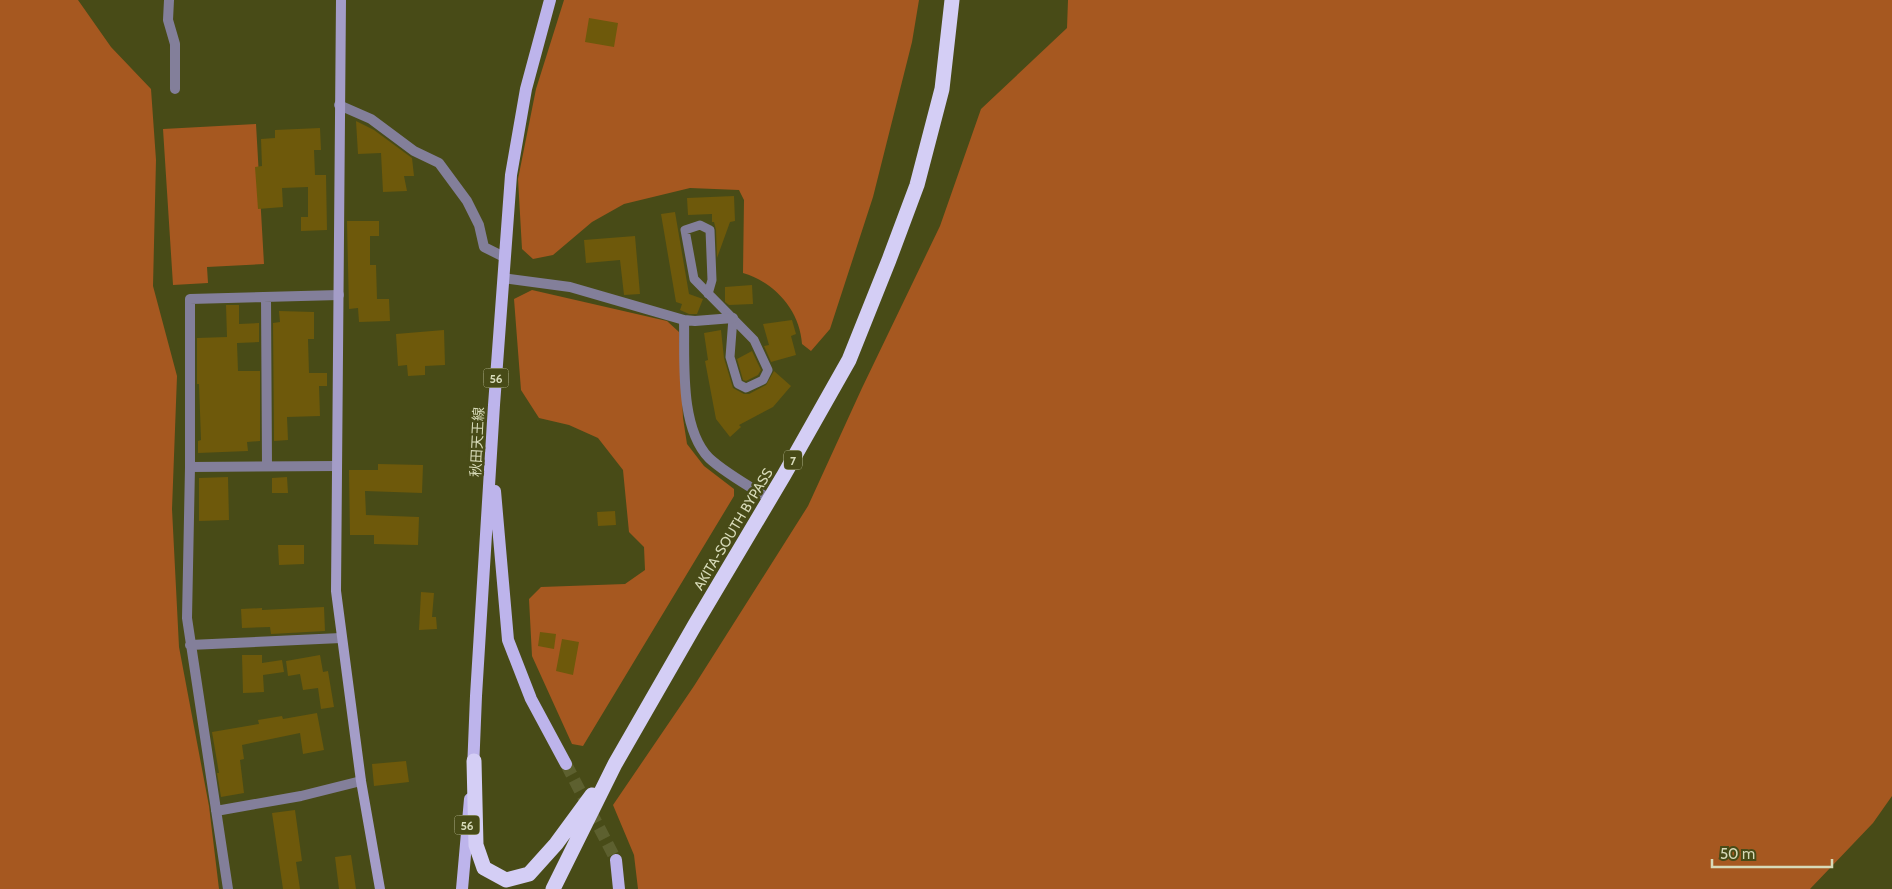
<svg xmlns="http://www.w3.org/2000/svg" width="1892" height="889" font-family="Cabin,'Noto Sans JP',sans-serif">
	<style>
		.green { fill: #a65820 }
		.building { fill: #6e590b }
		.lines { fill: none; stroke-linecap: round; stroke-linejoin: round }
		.primary-tunnel { stroke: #5d602f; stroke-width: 12; stroke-dasharray: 12 6; stroke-linecap: butt }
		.lane { stroke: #837f9a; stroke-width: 9 }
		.street { stroke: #837f9a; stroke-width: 10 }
		.secondary { stroke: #a49dc8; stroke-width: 10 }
		.primary { stroke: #bdb4eb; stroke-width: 12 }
		.highway { stroke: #d4cef5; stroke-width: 15 }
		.labels { text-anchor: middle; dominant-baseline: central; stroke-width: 5; stroke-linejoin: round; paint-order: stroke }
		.shield { fill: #484b17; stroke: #acaf88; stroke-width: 1 }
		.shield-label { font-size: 12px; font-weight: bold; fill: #d7dab8 }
		.street-label { font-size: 14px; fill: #d7dab8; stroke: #484b17 }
	</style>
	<rect width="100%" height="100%" fill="#484b17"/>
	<!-- green -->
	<path class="green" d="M 0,0 L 78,0 L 111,47 L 151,89 L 156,160 L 153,286 L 177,376 L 172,509 L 179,647 L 209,806 L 219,889 L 0,889 Z
		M 564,0 L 919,0 L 912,42 L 873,197 L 830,329 L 811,351 L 802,344 C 800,310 774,282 743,273 L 744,200 L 739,190 L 690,188 L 624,204 L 592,222 L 553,255 L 533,259 L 522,249 L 518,179 L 536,89 Z
		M 1068,0 L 1892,0 L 1892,796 L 1873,823 L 1810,889 L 638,889 L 634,855 L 613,805 L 694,686 L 808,506 L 862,388 L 940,226 L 981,109 L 1067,28 Z
		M 256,124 L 264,264 L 207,267 L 208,283 L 173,285 L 163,129 Z
		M 532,290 L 667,321 L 679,332 L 683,418 L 687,444 L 704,466 L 734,489 L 734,496 L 583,746 L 572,744 L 532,656 L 529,599 L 541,587 L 625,584 L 645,570 L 644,547 L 629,532 L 623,470 L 598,438 L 569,425 L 539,418 L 521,390 L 514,299 Z"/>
	<!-- building -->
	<path class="building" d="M 589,18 L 618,23 L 614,47 L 585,42 Z
		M 356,121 L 374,130 L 412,158 L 414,176 L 404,176 L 407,191 L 383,192 L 381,153 L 358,154 Z
		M 320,128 L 321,150 L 314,150 L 315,175 L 326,175 L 327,230 L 301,231 L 301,217 L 308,217 L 308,187 L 282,188 L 283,207 L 258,209 L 255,167 L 262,166 L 261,139 L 275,138 L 275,130 Z
		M 734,196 L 735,221 L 730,222 L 717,258 L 716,230 L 714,222 L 712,222 L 712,214 L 688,215 L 687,198 Z
		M 675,212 L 689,294 L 703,299 L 697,314 L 689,314 L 680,310 L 682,304 L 676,302 L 661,214 Z
		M 347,221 L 379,221 L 379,236 L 370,236 L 370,265 L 376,265 L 377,299 L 389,299 L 390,321 L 359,322 L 358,308 L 349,309 Z
		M 635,236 L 640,294 L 624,295 L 620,260 L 586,263 L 584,240 Z
		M 752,285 L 753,304 L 729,305 L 725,302 L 725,287 Z
		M 226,305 L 239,305 L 239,324 L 259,323 L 259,342 L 237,343 L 238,371 L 260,371 L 260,441 L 247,442 L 248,451 L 198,453 L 198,441 L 201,440 L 199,384 L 197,384 L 197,338 L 227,337 Z
		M 279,311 L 314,312 L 314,339 L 308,339 L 309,373 L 327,373 L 327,386 L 319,386 L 320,416 L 287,417 L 288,440 L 274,441 L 273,323 L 280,322 Z
		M 792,320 L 796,334 L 791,336 L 796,355 L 771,362 L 764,346 L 769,345 L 763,324 Z
		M 444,330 L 445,365 L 425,366 L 425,375 L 408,376 L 407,365 L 398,366 L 396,334 Z
		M 721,330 L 724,358 L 733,388 L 744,394 L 749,394 L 766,385 L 774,371 L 791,386 L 773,407 L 739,425 L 741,427 L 730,437 L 716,419 L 705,361 L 708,360 L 704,333 Z
		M 752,351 L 761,370 L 758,375 L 746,381 L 743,380 L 737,359 Z
		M 378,464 L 423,465 L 422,493 L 365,491 L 366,515 L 419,517 L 418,545 L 374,544 L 374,535 L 350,535 L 349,470 L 378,470 Z
		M 228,477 L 229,520 L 199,521 L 199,478 Z
		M 287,477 L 288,493 L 272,493 L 272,478 Z
		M 615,511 L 616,525 L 598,526 L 597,512 Z
		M 278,545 L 304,545 L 304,564 L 279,565 Z
		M 421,592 L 434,593 L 432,617 L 436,617 L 437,629 L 419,630 Z
		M 324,607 L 325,631 L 271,634 L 270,627 L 242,628 L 241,609 L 262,608 L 262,610 Z
		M 540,632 L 556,634 L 554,649 L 538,646 Z
		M 562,639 L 579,642 L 573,675 L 556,671 Z
		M 242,655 L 262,655 L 262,663 L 282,660 L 284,672 L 263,675 L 264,692 L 243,693 Z
		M 320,655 L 323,672 L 328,671 L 334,707 L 321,709 L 318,688 L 303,690 L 300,674 L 288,676 L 286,661 Z
		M 317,713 L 324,750 L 303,754 L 300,733 L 242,745 L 244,759 L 240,760 L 244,793 L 221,797 L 217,773 L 219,773 L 212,732 L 259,724 L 258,720 L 282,716 L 283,719 Z
		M 406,761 L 409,782 L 374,786 L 372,764 Z
		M 295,810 L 302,861 L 296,862 L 300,889 L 283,889 L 272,813 Z
		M 351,855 L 356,889 L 339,889 L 335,857 Z"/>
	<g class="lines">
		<!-- primary-tunnel -->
		<path class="primary-tunnel" d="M 566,764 L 616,860"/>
		<!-- lane -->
		<path class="lane" d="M 708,294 L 712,280 L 710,230 L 700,225 L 685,230 L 694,279 L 754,340 L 768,370 L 763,380 L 746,388 L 738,384 L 730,357 L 733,318"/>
		<!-- street -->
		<path class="street" d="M 169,0 L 168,20 L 175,44 L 175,89
			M 339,105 L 371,119 L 414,151 L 439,163 L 467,201 L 479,225 L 484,247 L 504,257
			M 503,278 L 570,287 L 684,320 L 695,321 L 733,318
			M 266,297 L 267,466
			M 684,320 C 685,360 679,427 709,458 C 725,473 752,488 770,499
			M 190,467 L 337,466
			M 190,645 L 341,638
			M 216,811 L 301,796 L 361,781
			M 228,889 L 187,618 L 190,467 L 190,299 L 339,295"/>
		<!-- secondary -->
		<path class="secondary" d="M 341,0 L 336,591 L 361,781 L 380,889"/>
		<!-- primary -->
		<path class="primary" d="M 495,491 L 508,640 L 531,699 L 566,764
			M 473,770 L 476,696 L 494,405 L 511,175 L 526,89 L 550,0
			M 616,860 L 619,889
			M 462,889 L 470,799"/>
		<!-- highway -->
		<path class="highway" d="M 474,761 L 476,845 L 484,868 L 506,880 L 529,874 L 556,844 L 592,795
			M 553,889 L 615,764 L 696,623 L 784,475 L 849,360 L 889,260 L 917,185 L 942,89 L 952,0"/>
	</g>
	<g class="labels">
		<!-- shield labels -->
		<g class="shield">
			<rect x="483.5" y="368.5" width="25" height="19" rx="4"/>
			<rect x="784" y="450.5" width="18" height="19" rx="4"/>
			<rect x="454.5" y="815.5" width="25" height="19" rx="4"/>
		</g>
		<g class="shield-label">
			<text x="496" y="378">56</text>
			<text x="793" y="460">7</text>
			<text x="467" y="825">56</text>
		</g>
		<!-- street labels -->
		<g class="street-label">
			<text transform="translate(477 442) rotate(-87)">秋田天王線</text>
			<text transform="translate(733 529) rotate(-59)">AKITA-SOUTH BYPASS</text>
		</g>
	</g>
	<!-- scale -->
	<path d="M1712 859v8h120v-8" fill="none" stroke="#d7dab8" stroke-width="2.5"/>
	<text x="1720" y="859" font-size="15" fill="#d7dab8" stroke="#484b17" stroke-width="4" paint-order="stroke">50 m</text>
</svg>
